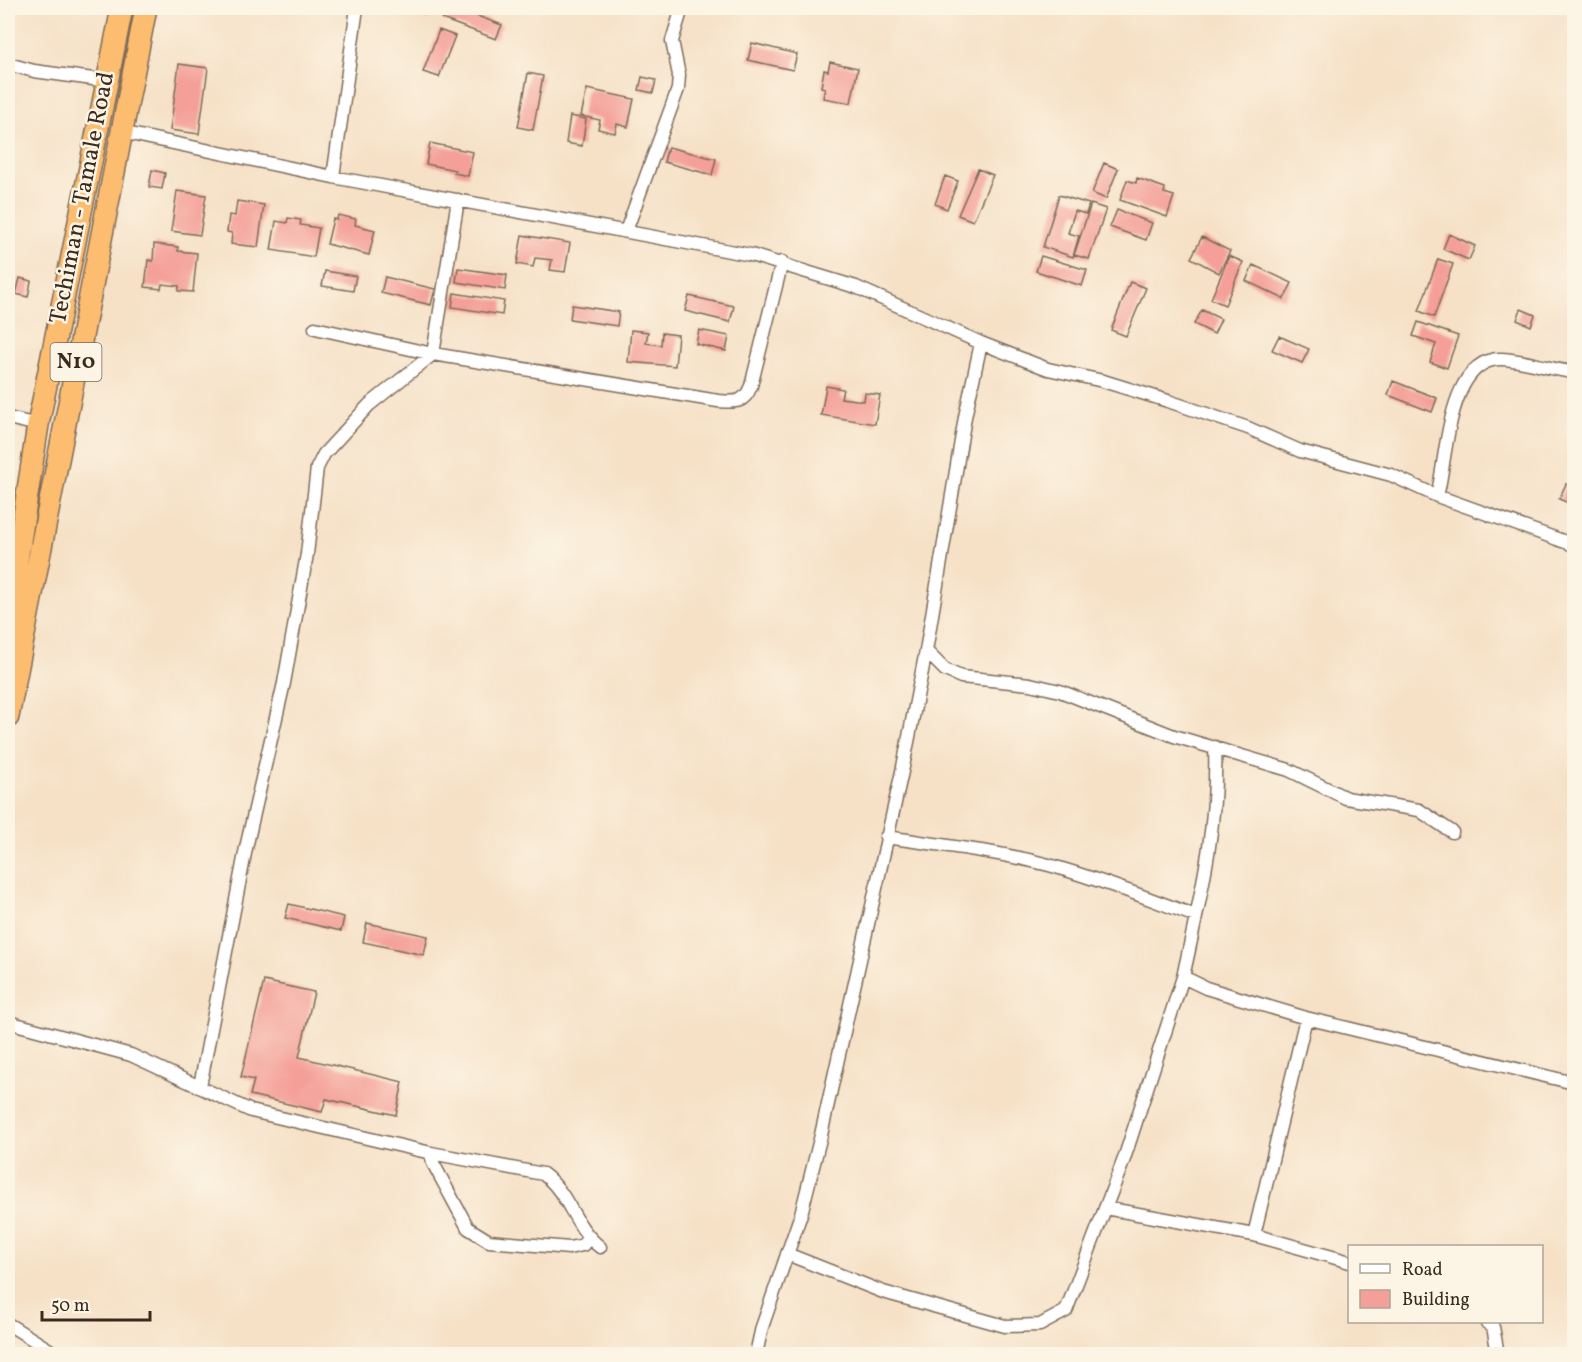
<svg xmlns="http://www.w3.org/2000/svg" width="1582" height="1362" font-family="Vollkorn,serif">
	<style>
		.building { fill: #f4a098 }
		.lines { fill: none; stroke-linecap: round; stroke-linejoin: round }
		.street-casing { stroke: #7c6a59; stroke-width: 15 }
		.highway-casing { stroke: #7c6a59; stroke-width: 24 }
		.street { stroke: #fff; stroke-width: 12 }
		.highway { stroke: #fcbd6f; stroke-width: 21 }
		.labels { text-anchor: middle; dominant-baseline: central; stroke-width: 5; stroke-linejoin: round; paint-order: stroke }
		.shield { fill: #fcf5e5; stroke: #75675a; stroke-width: 1.5 }
		.shield-label { font-size: 22px; font-weight: bold; fill: #3b2a1e }
		.street-label { font-size: 24px; fill: #3b2a1e; stroke: #fcf5e5 }
	</style>
	<rect width="100%" height="100%" fill="#fcf5e5"/>
	<filter id="ink" filterUnits="userSpaceOnUse"><feTurbulence type="fractalNoise" baseFrequency=".0167" numOctaves="2"/><feDisplacementMap in="SourceGraphic" scale="12" xChannelSelector="R" yChannelSelector="G"/><feConvolveMatrix kernelMatrix="1 2 1 2 8 2 1 2 1" color-interpolation-filters="sRGB"/></filter>
	<filter id="wash" filterUnits="userSpaceOnUse"><feTurbulence type="fractalNoise" baseFrequency=".008" numOctaves="4" result="noise"/><feDisplacementMap in="SourceGraphic" scale="24" xChannelSelector="R" yChannelSelector="G"/><feGaussianBlur stdDeviation="1.35" result="paint"/><feColorMatrix in="noise" values="0 0 0 0 0 0 0 0 0 0 0 0 0 0 0 0 0 1.4 0 .05"/><feComposite in="paint" operator="in"/></filter>
	<g filter="url(#wash)">
		<rect width="100%" height="100%" fill="#f6e1c7"/>
		<g id="blocks">
			<!-- building -->
			<path class="building" d="M 408,8 L 427,8 L 424,14 Z
				M 446,8 L 455,8 L 502,25 L 496,39 L 442,19 Z
				M 439,30 L 455,36 L 439,77 L 423,72 Z
				M 752,43 L 797,54 L 793,70 L 748,60 Z
				M 830,62 L 858,68 L 851,103 L 823,98 L 825,88 L 821,87 L 824,70 L 828,71 Z
				M 179,64 L 208,68 L 199,134 L 170,130 Z
				M 528,73 L 543,76 L 533,130 L 518,127 Z
				M 642,77 L 656,80 L 653,93 L 639,90 Z
				M 587,89 L 634,99 L 628,127 L 617,124 L 615,133 L 598,129 L 600,120 L 581,116 Z
				M 570,116 L 586,119 L 582,146 L 566,143 Z
				M 430,143 L 473,152 L 468,176 L 454,173 L 455,170 L 426,164 Z
				M 668,147 L 716,159 L 712,175 L 664,162 Z
				M 1104,163 L 1118,169 L 1106,199 L 1092,193 Z
				M 978,169 L 993,175 L 973,221 L 958,215 Z
				M 152,170 L 165,173 L 162,189 L 149,187 Z
				M 945,176 L 958,181 L 947,209 L 935,204 Z
				M 1137,178 L 1165,188 L 1164,193 L 1174,196 L 1167,217 L 1120,200 L 1127,180 L 1136,183 Z
				M 177,191 L 206,195 L 200,235 L 171,231 Z
				M 1059,195 L 1089,204 L 1086,214 L 1075,211 L 1068,233 L 1079,236 L 1073,257 L 1043,247 Z
				M 237,201 L 264,205 L 258,247 L 231,244 L 232,233 L 227,232 L 229,215 L 235,216 Z
				M 1091,204 L 1106,209 L 1089,259 L 1074,255 Z
				M 1117,210 L 1152,223 L 1146,240 L 1110,227 Z
				M 338,215 L 356,219 L 355,225 L 375,230 L 369,255 L 327,244 L 333,219 L 337,220 Z
				M 288,218 L 301,220 L 300,225 L 319,228 L 314,257 L 271,250 L 276,221 L 287,223 Z
				M 1449,234 L 1475,246 L 1469,260 L 1443,249 Z
				M 522,235 L 570,243 L 565,272 L 550,270 L 552,260 L 535,258 L 533,267 L 517,264 Z
				M 1202,237 L 1230,251 L 1219,273 L 1191,258 Z
				M 154,244 L 178,247 L 178,251 L 197,253 L 193,292 L 179,291 L 179,286 L 162,284 L 161,289 L 145,287 L 148,260 L 153,261 Z
				M 1041,256 L 1087,270 L 1082,286 L 1036,271 Z
				M 1229,256 L 1243,262 L 1225,305 L 1211,299 Z
				M 1438,259 L 1453,264 L 1434,317 L 1419,311 Z
				M 1253,265 L 1292,283 L 1284,299 L 1246,281 Z
				M 458,268 L 507,275 L 505,290 L 456,282 Z
				M 325,271 L 356,276 L 353,291 L 322,286 Z
				M 385,277 L 435,289 L 431,305 L 381,293 Z
				M 20,278 L 31,281 L 28,297 L 16,294 Z
				M 1130,282 L 1146,288 L 1126,336 L 1111,330 Z
				M 454,293 L 504,301 L 502,315 L 452,307 Z
				M 689,296 L 734,306 L 730,322 L 685,311 Z
				M 572,305 L 619,312 L 617,326 L 570,319 Z
				M 1521,309 L 1535,315 L 1531,326 L 1517,320 Z
				M 1202,310 L 1221,319 L 1214,334 L 1194,324 Z
				M 1418,322 L 1458,336 L 1447,368 L 1430,362 L 1436,344 L 1413,336 Z
				M 631,330 L 648,332 L 646,343 L 661,345 L 662,333 L 678,335 L 675,366 L 628,362 Z
				M 699,330 L 729,336 L 726,351 L 696,344 Z
				M 1279,336 L 1309,349 L 1302,363 L 1272,350 Z
				M 1393,381 L 1437,398 L 1432,412 L 1388,395 Z
				M 826,386 L 843,389 L 841,398 L 864,401 L 865,393 L 880,395 L 875,424 L 821,415 Z
				M 1566,484 L 1574,487 L 1574,505 L 1559,499 Z
				M 289,904 L 344,917 L 341,931 L 285,918 Z
				M 367,923 L 428,936 L 424,955 L 363,942 Z
				M 264,981 L 314,992 L 299,1057 L 403,1082 L 396,1115 L 326,1099 L 322,1112 L 250,1095 L 254,1080 L 241,1077 Z"/>
		</g>
	</g>
	<g filter="url(#ink)">
		<use href="#blocks" fill-opacity="0" stroke="#7c6a59" stroke-width="1.5"/>
		<g class="lines">
			<!-- street casing -->
			<g class="street-casing">
				<path id="street" d="M 8,64 L 34,71 L 108,81
					M 121,132 L 333,177 L 751,255 L 856,287 L 981,343 L 965,417 L 926,651 L 903,767 L 821,1135 L 801,1214 L 762,1327 L 756,1354
					M 333,177 L 357,8
					M 626,231 L 678,89 L 679,75 L 672,41 L 682,8
					M 315,328 L 433,354 L 718,401 C 735,402 744,404 751,386 L 782,262
					M 981,343 L 1048,369 L 1103,381 L 1168,401 L 1248,428 L 1300,451 L 1391,475 L 1437,496 L 1574,545
					M 8,418 L 38,425
					M 1437,496 C 1447,461 1447,357 1502,359 C 1527,360 1550,370 1574,372
					M 926,651 L 945,670 L 961,677 L 1030,684 L 1060,691 L 1174,736 L 1289,770 L 1346,798 L 1419,810 L 1452,832
					M 1215,747 C 1218,828 1200,899 1183,977 L 1206,988 L 1306,1018 L 1574,1083
					M 886,837 C 940,845 995,851 1049,865 C 1099,879 1147,898 1196,916
					M 1306,1018 L 1254,1235 L 1350,1262
					M 8,1022 L 131,1055 L 251,1111 L 431,1153 L 543,1174 C 570,1194 574,1228 600,1247
					M 200,1086 L 246,848 L 284,683 L 307,554 L 317,468 L 324,454 L 369,405 L 433,354 L 458,200
					M 431,1153 L 433,1163 L 468,1228 L 489,1241 L 569,1248 L 583,1245 L 588,1238
					M 1105,1208 L 1254,1235
					M 787,1254 L 883,1292 L 1005,1326 L 1040,1325 L 1066,1311 L 1124,1159 L 1183,977
					M 1486,1322 L 1493,1327 L 1498,1354
					M 8,1324 L 56,1354"/>
			</g>
			<!-- highway casing -->
			<g class="highway-casing">
				<path id="highway" d="M 8,618 L 38,425 L 122,8
					M 8,717 L 146,8"/>
			</g>
			<!-- street -->
			<use href="#street" class="street"/>
			<!-- highway -->
			<use href="#highway" class="highway"/>
		</g>
	</g>
	<g class="labels">
		<!-- shield labels -->
		<rect class="shield" x="50.5" y="343" width="51" height="38" rx="4.5"/>
		<g class="shield-label">
			<text x="76" y="362">N10</text>
		</g>
		<!-- street labels -->
		<g class="street-label">
			<text transform="translate(83 198) rotate(-79)">Techiman - Tamale Road</text>
		</g>
	</g>
	<!-- margin -->
	<rect width="1582" height="1362" fill="none" stroke="#fcf5e5" stroke-width="30"/>
	<!-- legend -->
	<rect x="1348" y="1245" width="195" height="78" fill="#fcf5e5" stroke="#afa495" stroke-width="1.5"/>
	<rect x="1360" y="1264" width="30" height="9" fill="#ffffff" stroke="#afa495" stroke-width="1.5"/>
	<text x="1402" y="1275" font-size="18" fill="#3b2a1e">Road</text>
	<rect x="1360" y="1290" width="30" height="18" fill="#f4a098" stroke="#afa495" stroke-width="1.5"/>
	<text x="1402" y="1305" font-size="18" fill="#3b2a1e">Building</text>
	<!-- scale -->
	<path d="M42 1311v9h108v-9" fill="none" stroke="#3b2a1e" stroke-width="3"/>
	<text x="51" y="1311" font-size="18" fill="#3b2a1e" stroke="#fcf5e5" stroke-width="4.5" paint-order="stroke">50 m</text>
</svg>
